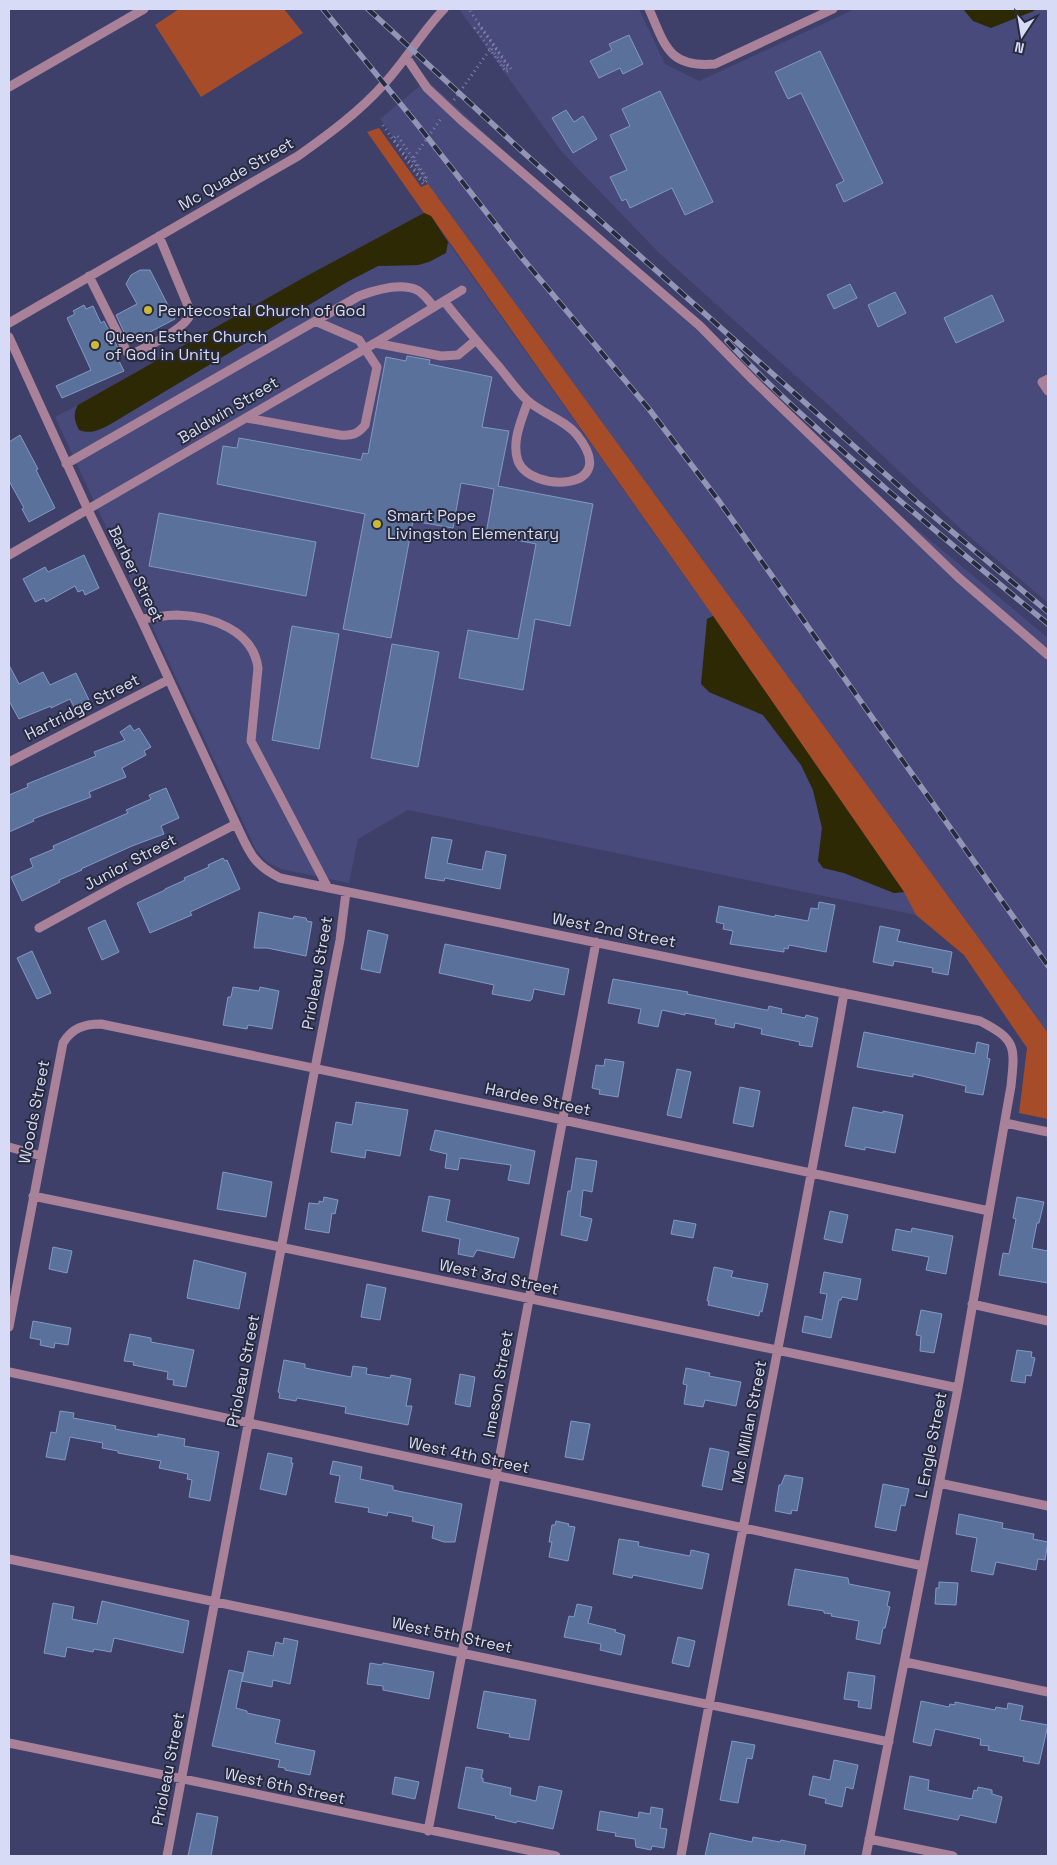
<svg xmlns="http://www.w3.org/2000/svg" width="1057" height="1865" font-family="'Space Grotesk',sans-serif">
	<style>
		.built { fill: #474a7a }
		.green { fill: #a74c28 }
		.water { fill: #2e2905 }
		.building { fill: #5a729b; stroke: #8099c4 }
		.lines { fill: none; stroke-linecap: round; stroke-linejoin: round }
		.path { stroke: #8082a6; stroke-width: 3; stroke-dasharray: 1 4; stroke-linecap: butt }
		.minor { stroke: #a9829a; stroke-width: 9 }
		.rail-casing { stroke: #9395b6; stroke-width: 5.5 }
		.rail { stroke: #282a3d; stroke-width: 4; stroke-dasharray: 11; stroke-linecap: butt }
		.poi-dot { fill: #ccb938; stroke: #282a3d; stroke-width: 2 }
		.labels { text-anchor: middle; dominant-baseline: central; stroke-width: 4; stroke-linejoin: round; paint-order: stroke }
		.street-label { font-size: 16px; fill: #d8dbf5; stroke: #282a3d }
		.poi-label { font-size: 16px; fill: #d8dbf5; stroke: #282a3d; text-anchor: start }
	</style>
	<rect width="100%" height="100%" fill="#3e406a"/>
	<!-- built -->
	<path class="built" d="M 459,9 L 639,9 L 665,64 L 699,81 L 855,9 L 1048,9 L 1048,603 L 962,530 L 834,410 L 659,253 L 561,151 Z
		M 427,80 L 907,521 L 1048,638 L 1048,1033 L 380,119 Z
		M 448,242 L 713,616 L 707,619 L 709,692 L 763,715 L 801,765 L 813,790 L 822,828 L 818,861 L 823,867 L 844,873 L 894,893 L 904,892 L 916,915 L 408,810 L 358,839 L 349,883 L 281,869 L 267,862 L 256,850 L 55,417 L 78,405 L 74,412 L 114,422 L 347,282 L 378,266 L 418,265 L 445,253 Z"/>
	<!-- green -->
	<path class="green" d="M 179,9 L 284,9 L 303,33 L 201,97 L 155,25 Z
		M 379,128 L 421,187 L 428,184 L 1048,1033 L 1048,1119 L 1019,1113 L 1027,1048 L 964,955 L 916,915 L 904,892 L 713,616 L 431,216 L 424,213 L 367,132 Z"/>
	<!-- water -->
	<path class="water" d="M 963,9 L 1035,9 L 1034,11 L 991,28 L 973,21 Z
		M 424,213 L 431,216 L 448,242 L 446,253 L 429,262 L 418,265 L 378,266 L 347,282 L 114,422 C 102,429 92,435 79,430 C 74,420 73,414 78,405 L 303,278 Z
		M 713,616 L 904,892 L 894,893 L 844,873 L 823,868 L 818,861 L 822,828 L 813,790 L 801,765 L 763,715 L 709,692 L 701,684 L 707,619 Z"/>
	<!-- building -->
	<path class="building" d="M 629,35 L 643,64 L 623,74 L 620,68 L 599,78 L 590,61 L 612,50 L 609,44 Z
		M 820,51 L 883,183 L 844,202 L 836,185 L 844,181 L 801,93 L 788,99 L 775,72 Z
		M 660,91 L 713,202 L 685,215 L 672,188 L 630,208 L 626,199 L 622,201 L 610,177 L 627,170 L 610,135 L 630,126 L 622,109 Z
		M 566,110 L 574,122 L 583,116 L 597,139 L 573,153 L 552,118 Z
		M 140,270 L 150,270 L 175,319 L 129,343 L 116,315 L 137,304 L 126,284 L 131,275 Z
		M 850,284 L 857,298 L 834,309 L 827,295 Z
		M 895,292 L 906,313 L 878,327 L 868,305 Z
		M 992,295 L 1004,321 L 956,343 L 944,318 Z
		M 84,305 L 86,309 L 93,306 L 101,323 L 104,321 L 118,348 L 114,351 L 124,371 L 62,398 L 56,386 L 91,370 L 67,318 L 75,314 L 73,311 Z
		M 407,356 L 430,360 L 429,364 L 492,377 L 482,427 L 509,431 L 498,486 L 593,504 L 570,626 L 535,619 L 523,690 L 459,678 L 468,630 L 518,639 L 536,544 L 486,534 L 494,489 L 461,483 L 453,528 L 413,521 L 391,638 L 343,629 L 365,514 L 217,484 L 223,446 L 237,448 L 239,438 L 361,460 L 363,453 L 368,454 L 386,357 L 406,361 Z
		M 20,435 L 38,469 L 36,470 L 55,508 L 29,522 L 22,509 L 24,508 L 9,481 L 9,442 Z
		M 159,513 L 316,542 L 306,596 L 149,566 Z
		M 84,555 L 99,588 L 85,595 L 83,590 L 78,592 L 75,586 L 46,602 L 44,598 L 35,602 L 23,579 L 45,567 L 48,572 Z
		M 292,626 L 339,634 L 319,749 L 272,740 Z
		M 392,644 L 439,652 L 418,767 L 371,758 Z
		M 9,665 L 19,684 L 43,672 L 50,685 L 76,673 L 89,700 L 74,707 L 70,699 L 51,708 L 51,706 L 19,719 L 9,701 Z
		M 130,725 L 134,731 L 139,728 L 151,747 L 144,751 L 146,755 L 122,768 L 126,777 L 89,792 L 91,797 L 33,819 L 34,821 L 9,832 L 9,795 L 28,787 L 27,784 L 96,756 L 94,752 L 125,740 L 120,732 Z
		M 166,788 L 179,818 L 161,826 L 164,834 L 132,846 L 81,869 L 82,870 L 59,880 L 60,882 L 22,901 L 11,877 L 33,867 L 30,859 L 54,849 L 53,846 L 128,813 L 126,810 L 151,799 L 149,795 Z
		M 432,837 L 452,840 L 447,863 L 482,870 L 486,851 L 506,855 L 500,889 L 445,878 L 444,881 L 425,878 Z
		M 223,858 L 225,861 L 227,860 L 240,889 L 190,912 L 192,915 L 150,933 L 137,903 L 165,890 L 165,889 L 185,880 L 184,878 L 209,867 L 208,865 Z
		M 819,902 L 835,905 L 826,952 L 789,945 L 788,949 L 784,948 L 784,952 L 730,944 L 733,931 L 723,929 L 724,924 L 716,922 L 719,906 L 775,917 L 775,915 L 808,921 L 811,908 L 818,909 Z
		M 259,912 L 293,919 L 294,916 L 306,918 L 307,921 L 312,922 L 306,956 L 267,948 L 254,948 Z
		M 105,920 L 119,952 L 102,960 L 88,928 Z
		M 880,926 L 900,930 L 897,941 L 952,952 L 948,975 L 932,972 L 933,968 L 894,961 L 893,966 L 873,962 Z
		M 368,930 L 388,935 L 380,973 L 361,969 Z
		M 445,944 L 569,969 L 564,995 L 534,989 L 532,999 L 530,1001 L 492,994 L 494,985 L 439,973 Z
		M 32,951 L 51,993 L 37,999 L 17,958 Z
		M 613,979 L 688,992 L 687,994 L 766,1010 L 768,1010 L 769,1006 L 782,1009 L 781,1013 L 805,1018 L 806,1015 L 818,1018 L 812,1047 L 799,1045 L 800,1042 L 761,1034 L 762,1029 L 735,1023 L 734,1028 L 715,1024 L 716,1019 L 685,1013 L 685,1015 L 662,1010 L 658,1027 L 638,1023 L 641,1009 L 608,1003 Z
		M 233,987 L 259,991 L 260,987 L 279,991 L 272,1029 L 248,1025 L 247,1029 L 223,1025 L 228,997 L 231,997 Z
		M 864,1032 L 975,1054 L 977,1042 L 989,1045 L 987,1058 L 990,1059 L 983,1095 L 965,1092 L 966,1086 L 913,1074 L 913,1077 L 857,1067 Z
		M 605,1059 L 624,1062 L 618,1097 L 599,1094 L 600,1090 L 592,1088 L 596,1065 L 604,1066 Z
		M 677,1069 L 691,1072 L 681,1118 L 667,1115 Z
		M 740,1087 L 760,1091 L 753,1127 L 733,1123 Z
		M 356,1102 L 408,1110 L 400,1156 L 366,1150 L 365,1158 L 331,1152 L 336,1122 L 352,1125 Z
		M 853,1107 L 883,1113 L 883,1111 L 903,1115 L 895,1153 L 865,1147 L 865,1150 L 845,1146 Z
		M 435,1130 L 535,1151 L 529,1184 L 508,1180 L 511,1165 L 460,1158 L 458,1170 L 445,1168 L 447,1154 L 430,1150 Z
		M 576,1158 L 597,1161 L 592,1192 L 583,1190 L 580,1216 L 592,1219 L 587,1241 L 561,1235 L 568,1191 L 571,1191 Z
		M 223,1172 L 272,1182 L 266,1217 L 217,1209 Z
		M 429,1196 L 450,1200 L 446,1221 L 519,1238 L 514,1258 L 477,1250 L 473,1257 L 458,1254 L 460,1239 L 422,1231 Z
		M 324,1197 L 338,1200 L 335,1214 L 332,1213 L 329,1233 L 305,1229 L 309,1203 L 319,1204 L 319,1201 L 323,1202 Z
		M 1017,1197 L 1044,1202 L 1039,1223 L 1037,1223 L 1032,1248 L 1048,1251 L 1048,1283 L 999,1275 L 1003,1253 L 1009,1254 L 1016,1219 L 1013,1218 Z
		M 830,1211 L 848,1215 L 842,1243 L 824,1239 Z
		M 674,1220 L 696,1224 L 693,1238 L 671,1234 Z
		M 912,1228 L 953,1236 L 946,1274 L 926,1270 L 929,1257 L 892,1250 L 896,1229 L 911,1232 Z
		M 53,1247 L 72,1251 L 67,1273 L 49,1269 Z
		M 194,1260 L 246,1273 L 239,1309 L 187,1298 Z
		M 714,1267 L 733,1271 L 731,1277 L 768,1284 L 762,1312 L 760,1311 L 759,1316 L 708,1305 L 709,1301 L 707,1301 Z
		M 824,1272 L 861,1279 L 857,1300 L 842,1297 L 841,1300 L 839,1300 L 831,1338 L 802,1332 L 805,1316 L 822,1320 L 827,1294 L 820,1293 Z
		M 367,1284 L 386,1288 L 380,1320 L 361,1317 Z
		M 921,1310 L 942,1314 L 934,1353 L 920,1351 L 921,1336 L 916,1335 Z
		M 33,1321 L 71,1328 L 68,1345 L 55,1343 L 54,1348 L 40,1345 L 41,1340 L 30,1338 Z
		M 130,1334 L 151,1338 L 151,1342 L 194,1350 L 186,1387 L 173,1385 L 174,1380 L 167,1379 L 168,1372 L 133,1365 L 134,1362 L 124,1361 Z
		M 1017,1350 L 1032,1352 L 1031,1357 L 1035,1358 L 1031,1376 L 1026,1375 L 1025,1383 L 1011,1381 Z
		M 284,1360 L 305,1364 L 305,1368 L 351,1377 L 353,1366 L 367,1368 L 366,1374 L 390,1378 L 391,1375 L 411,1379 L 406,1406 L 412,1406 L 408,1425 L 345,1413 L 346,1407 L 297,1398 L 296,1401 L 279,1398 L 280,1393 L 278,1392 Z
		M 686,1368 L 710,1373 L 709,1376 L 741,1382 L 736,1406 L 705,1400 L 703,1407 L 684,1404 L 687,1385 L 683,1384 Z
		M 460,1374 L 475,1377 L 470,1407 L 455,1404 Z
		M 60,1411 L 74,1413 L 73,1418 L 116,1426 L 115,1429 L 158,1437 L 158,1434 L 185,1439 L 184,1446 L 219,1452 L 210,1501 L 189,1497 L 192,1480 L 187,1479 L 188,1474 L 159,1468 L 161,1461 L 118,1453 L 118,1451 L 102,1448 L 103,1443 L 70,1437 L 65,1460 L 46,1457 L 51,1432 L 56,1433 Z
		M 571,1421 L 590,1424 L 583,1460 L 565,1457 Z
		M 710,1448 L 729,1452 L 722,1490 L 702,1486 Z
		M 268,1453 L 292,1458 L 291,1463 L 293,1463 L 286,1495 L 260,1489 Z
		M 333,1461 L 362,1467 L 360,1479 L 393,1486 L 393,1490 L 462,1504 L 455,1542 L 444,1542 L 432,1538 L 434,1526 L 412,1521 L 413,1517 L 388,1512 L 387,1516 L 368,1512 L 369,1508 L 335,1502 L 340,1476 L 330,1474 Z
		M 785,1475 L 803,1478 L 797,1511 L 792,1510 L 791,1514 L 775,1511 L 779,1485 L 781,1485 Z
		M 883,1484 L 909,1489 L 905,1506 L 901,1505 L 896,1531 L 875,1527 Z
		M 959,1514 L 1003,1523 L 1002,1528 L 1034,1534 L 1033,1539 L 1048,1542 L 1045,1560 L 1038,1559 L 1036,1570 L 996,1562 L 993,1575 L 971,1571 L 977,1538 L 956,1534 Z
		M 556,1521 L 569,1524 L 568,1526 L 575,1527 L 568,1561 L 549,1557 L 552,1542 L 549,1542 L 552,1525 L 555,1525 Z
		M 619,1539 L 639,1542 L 638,1546 L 690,1556 L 691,1550 L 709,1554 L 702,1589 L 633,1575 L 632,1578 L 613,1574 Z
		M 795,1569 L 848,1578 L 849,1584 L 890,1592 L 887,1606 L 890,1607 L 885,1628 L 883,1628 L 880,1644 L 856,1639 L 859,1621 L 831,1616 L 832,1614 L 824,1613 L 824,1611 L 788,1605 Z
		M 939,1582 L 958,1583 L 956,1605 L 935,1604 L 936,1588 L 939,1588 Z
		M 102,1601 L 189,1621 L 183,1653 L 114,1638 L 111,1652 L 94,1649 L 93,1652 L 67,1647 L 65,1657 L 44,1653 L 53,1603 L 74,1607 L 72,1619 L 97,1624 Z
		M 577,1604 L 592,1607 L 588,1623 L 616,1630 L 615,1632 L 625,1635 L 621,1655 L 600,1650 L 601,1644 L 564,1637 L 569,1616 L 574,1617 Z
		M 678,1637 L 695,1641 L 689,1667 L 672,1663 Z
		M 284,1638 L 298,1641 L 290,1684 L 273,1680 L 272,1687 L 242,1681 L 248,1651 L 273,1656 L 276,1642 L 283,1644 Z
		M 370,1663 L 382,1665 L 383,1663 L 434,1672 L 429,1699 L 383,1690 L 383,1686 L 367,1684 Z
		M 229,1670 L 243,1673 L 236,1708 L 247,1711 L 247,1713 L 280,1720 L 275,1743 L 315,1751 L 310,1775 L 285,1770 L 285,1768 L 278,1767 L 280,1760 L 212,1746 Z
		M 848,1672 L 875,1676 L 871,1709 L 858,1707 L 859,1701 L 844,1699 Z
		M 484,1691 L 536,1700 L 529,1740 L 509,1737 L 510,1734 L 477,1728 Z
		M 921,1701 L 949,1707 L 950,1704 L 955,1705 L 955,1702 L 995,1710 L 996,1707 L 1007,1709 L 1008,1703 L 1023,1706 L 1020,1720 L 1048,1725 L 1039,1764 L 1023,1761 L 1024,1757 L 988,1750 L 989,1746 L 980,1745 L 981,1739 L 935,1729 L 931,1746 L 913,1742 Z
		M 732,1741 L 755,1745 L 752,1759 L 747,1758 L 738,1803 L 720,1800 Z
		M 834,1760 L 858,1765 L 853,1789 L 846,1787 L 842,1807 L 825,1803 L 826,1799 L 809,1795 L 813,1776 L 830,1780 Z
		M 466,1767 L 483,1770 L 481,1778 L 483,1778 L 483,1782 L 511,1788 L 510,1795 L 536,1801 L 539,1786 L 562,1791 L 553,1829 L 517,1821 L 516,1823 L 495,1818 L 496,1816 L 458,1808 Z
		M 910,1776 L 929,1780 L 928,1790 L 972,1799 L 974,1790 L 977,1791 L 978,1787 L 992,1790 L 992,1794 L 1002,1797 L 996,1823 L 960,1815 L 958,1820 L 904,1809 Z
		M 395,1777 L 419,1782 L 415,1799 L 392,1794 Z
		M 651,1807 L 663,1809 L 660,1828 L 667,1829 L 664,1848 L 652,1846 L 651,1850 L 636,1847 L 635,1839 L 615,1836 L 616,1833 L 597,1830 L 600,1811 L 638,1818 L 639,1812 L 650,1814 Z
		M 197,1813 L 218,1817 L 211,1856 L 188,1856 Z
		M 710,1833 L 752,1842 L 753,1837 L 780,1842 L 781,1840 L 806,1845 L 804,1856 L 705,1856 Z"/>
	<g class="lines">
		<!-- path -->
		<path class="path" d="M 454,100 L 491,48 L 506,69 L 509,68 L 479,25 L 475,28 L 506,72 L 511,69 L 470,11
			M 383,125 L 423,184 L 428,180 L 397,135 L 393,138 L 423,181 L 426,179 L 412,160 L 442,117"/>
		<!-- minor -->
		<path class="minor" d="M 649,9 C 665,45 668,68 715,64 L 833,9
			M 406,57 L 427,88 L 461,120 L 700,326 L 753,380 L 959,578 L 1048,655
			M 9,87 L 144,9
			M 89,276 L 127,352 L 133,354 C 149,345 185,330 191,313 L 159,236
			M 444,301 C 462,324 481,346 500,368 C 509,379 517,391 527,400 C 542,414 564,419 577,435 C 623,492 530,493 518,461 C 511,442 522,419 528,401
			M 9,323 L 298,156 C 329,134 359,112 384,84 C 406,60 422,32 444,9
			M 9,337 L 88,510 L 141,619 L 236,824 C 249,851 252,864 280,878 L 980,1021 C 1017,1040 1015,1047 1011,1086 L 958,1388 L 866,1856
			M 375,343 L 441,356 L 458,355 L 476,340
			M 1048,379 L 1042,382 L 1048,391
			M 247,418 L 340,435 C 352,436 358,434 365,425 L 377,367 L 359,340 L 315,321
			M 66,464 L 359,296 C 375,290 400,282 417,290 C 423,293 430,302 434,307
			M 9,555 L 375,343 L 462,290
			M 141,619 C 153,618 165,615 177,615 C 211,616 253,630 258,668 L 251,741 L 328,888
			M 9,762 L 168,680
			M 39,928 L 121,883 L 236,824
			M 1005,1123 L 1048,1132
			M 9,1147 L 41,1156
			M 33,1196 L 619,1317 L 958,1388
			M 972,1304 L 1048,1321
			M 9,1327 L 63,1043 C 72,1028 84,1024 101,1024 L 549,1117 L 989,1211
			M 9,1372 L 923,1566
			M 939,1483 L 1048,1506
			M 9,1559 L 889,1742
			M 905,1662 L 1048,1692
			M 9,1743 L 556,1856
			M 428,1831 L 496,1476 L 596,942
			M 869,1839 L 953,1856
			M 167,1856 L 315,1068 L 340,940 L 346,892
			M 681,1856 C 733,1568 794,1281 844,993"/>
		<!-- rail casing -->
		<g class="rail-casing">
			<path id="rail" d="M 323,9 L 417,124 L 523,259 L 649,409 L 719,501 L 1048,966
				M 368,9 L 524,153 L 918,503 L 1048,612
				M 727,341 C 776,394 831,441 885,488 C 939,534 993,579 1048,624"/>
		</g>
		<!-- rail -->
		<use href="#rail" class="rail"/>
	</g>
	<!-- markers -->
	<g class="poi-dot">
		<circle cx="148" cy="310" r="5"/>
		<circle cx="95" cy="345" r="5"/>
		<circle cx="377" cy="524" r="5"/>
	</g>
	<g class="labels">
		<!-- street labels -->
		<g class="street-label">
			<text transform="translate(236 174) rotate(-30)">Mc Quade Street</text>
			<text transform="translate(228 410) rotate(-31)">Baldwin Street</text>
			<text transform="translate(136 574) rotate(64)">Barber Street</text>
			<text transform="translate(82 707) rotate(-27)">Hartridge Street</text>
			<text transform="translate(130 862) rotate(-28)">Junior Street</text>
			<text transform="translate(614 930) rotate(11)">West 2nd Street</text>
			<text transform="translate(317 973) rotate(-80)">Prioleau Street</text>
			<text transform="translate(538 1099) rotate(12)">Hardee Street</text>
			<text transform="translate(34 1112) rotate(-79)">Woods Street</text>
			<text transform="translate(499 1277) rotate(12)">West 3rd Street</text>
			<text transform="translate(243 1371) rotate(-79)">Prioleau Street</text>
			<text transform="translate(498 1384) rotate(-80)">Imeson Street</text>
			<text transform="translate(749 1422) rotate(-79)">Mc Millan Street</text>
			<text transform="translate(931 1445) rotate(-79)">L Engle Street</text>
			<text transform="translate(469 1455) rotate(12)">West 4th Street</text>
			<text transform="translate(452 1635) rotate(12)">West 5th Street</text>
			<text transform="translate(168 1769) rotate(-79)">Prioleau Street</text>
			<text transform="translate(285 1786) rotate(12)">West 6th Street</text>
		</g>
		<!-- poi labels -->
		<g class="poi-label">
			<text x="158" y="310">Pentecostal Church of God</text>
			<text x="105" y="336">Queen Esther Church<tspan x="105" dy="18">of God in Unity</tspan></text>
			<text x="387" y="515">Smart Pope<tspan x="387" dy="18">Livingston Elementary</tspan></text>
		</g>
	</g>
	<!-- border -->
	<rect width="1057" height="1865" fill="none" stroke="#d8dbf5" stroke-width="20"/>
	<!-- north arrow -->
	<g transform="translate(1022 35) rotate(192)" stroke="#282a3d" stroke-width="4" paint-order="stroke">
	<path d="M0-4L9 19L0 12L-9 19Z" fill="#d8dbf5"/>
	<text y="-8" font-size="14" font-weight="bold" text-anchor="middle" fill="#d8dbf5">N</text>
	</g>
</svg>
